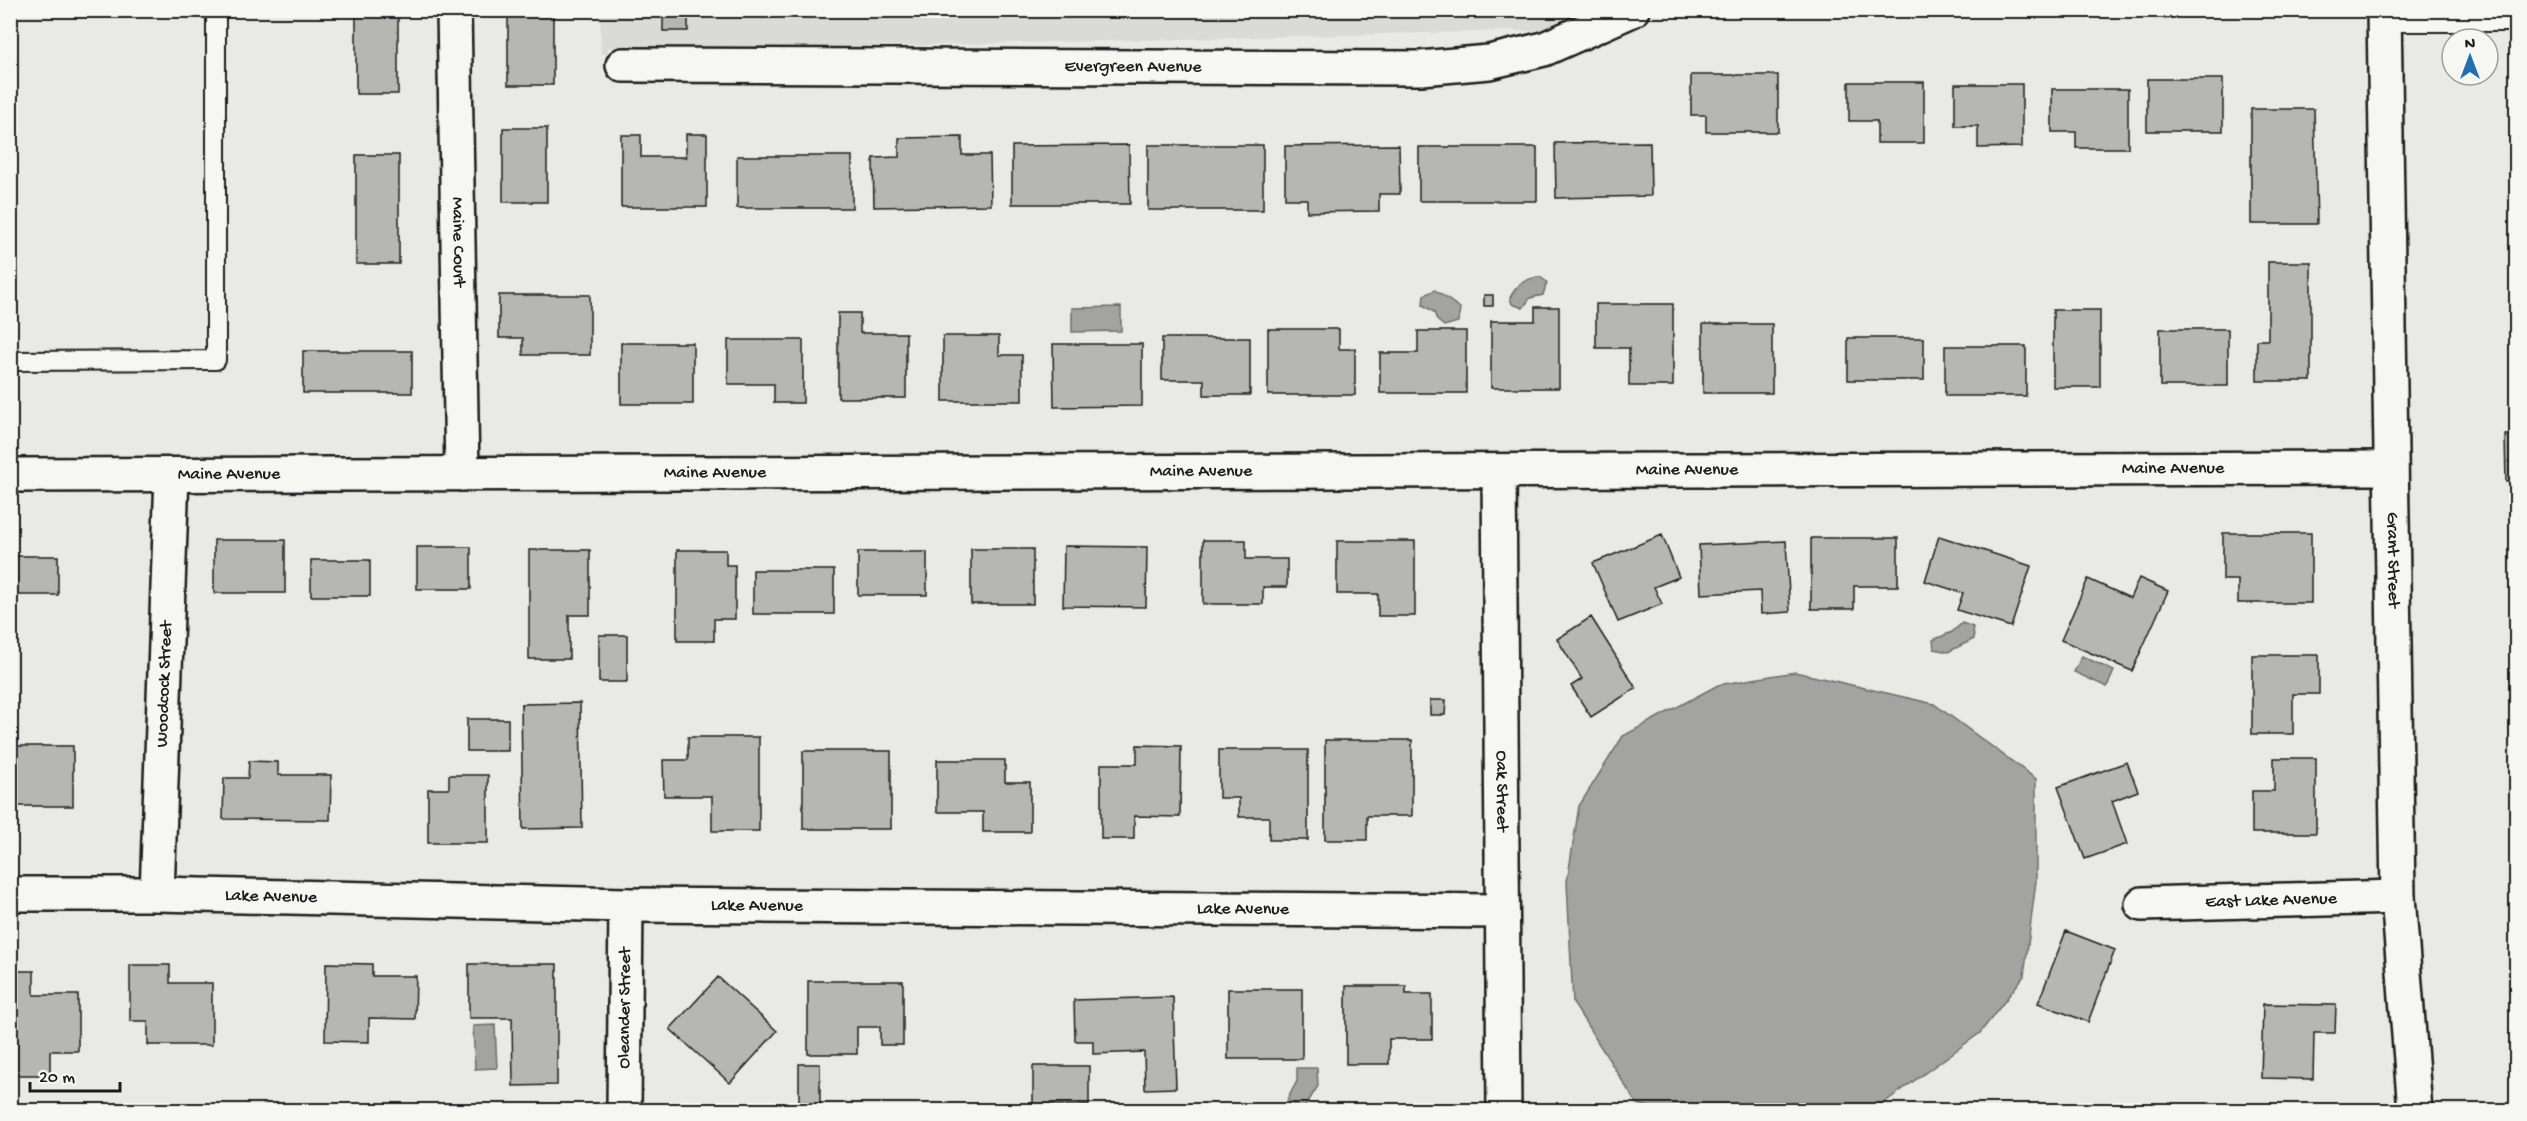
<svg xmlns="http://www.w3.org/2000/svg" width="2527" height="1121" font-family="'Gochi Hand',sans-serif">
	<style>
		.built { fill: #dadad6 }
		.water { fill: #a3a3a1; stroke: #6d6d6c; stroke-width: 1.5 }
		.building { fill: #b6b6b3; stroke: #1c1c1c; stroke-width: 1.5 }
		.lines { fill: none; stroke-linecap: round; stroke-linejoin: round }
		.lane-casing { stroke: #1c1c1c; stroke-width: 22 }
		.street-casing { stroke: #1c1c1c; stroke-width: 38 }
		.secondary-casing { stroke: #1c1c1c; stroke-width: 38 }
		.lane { stroke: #f6f6f2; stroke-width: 18 }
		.street { stroke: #f6f6f2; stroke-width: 33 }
		.secondary { stroke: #f6f6f2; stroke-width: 33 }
		.labels { text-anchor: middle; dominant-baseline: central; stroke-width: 4.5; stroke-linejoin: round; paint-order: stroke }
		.street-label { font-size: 18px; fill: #1c1c1c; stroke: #f6f6f2 }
	</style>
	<rect width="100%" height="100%" fill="#e9e9e5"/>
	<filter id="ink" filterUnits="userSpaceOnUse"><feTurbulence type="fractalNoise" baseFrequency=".0167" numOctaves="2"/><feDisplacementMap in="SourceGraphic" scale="12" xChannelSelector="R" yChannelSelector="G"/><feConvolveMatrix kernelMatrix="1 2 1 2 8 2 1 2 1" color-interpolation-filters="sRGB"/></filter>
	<g filter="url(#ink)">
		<!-- built -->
		<path class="built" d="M 600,11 L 1588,11 L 1545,30 L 812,48 L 608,48 L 608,54 L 601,54 Z"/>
		<!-- water -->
		<path class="water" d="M 1540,277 L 1547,282 L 1543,295 L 1530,298 L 1523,308 L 1512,304 L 1510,298 C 1516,285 1526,278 1540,277 Z
			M 1435,290 L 1460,308 L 1458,322 L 1444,326 L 1437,320 L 1434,312 L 1423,305 L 1424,295 Z
			M 1121,307 L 1121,331 L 1072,332 L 1072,308 Z
			M 1962,623 L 1973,627 L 1974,639 L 1948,652 L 1934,649 L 1933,640 L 1952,632 Z
			M 2082,656 L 2114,671 L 2107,687 L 2074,672 Z
			M 1795,672 L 1934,704 L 2036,779 L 2036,881 L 2024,976 L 1980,1033 L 1874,1110 L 1663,1110 L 1637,1104 L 1573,1003 L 1567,882 L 1579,806 L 1623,736 L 1718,685 Z
			M 495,1025 L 497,1068 L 475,1069 L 473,1026 Z
			M 1297,1068 L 1317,1068 L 1318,1086 L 1303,1110 L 1287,1100 L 1297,1081 Z"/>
		<!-- building -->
		<path class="building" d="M 356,10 L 398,10 L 398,94 L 356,94 Z
			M 508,10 L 553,10 L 553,85 L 508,85 Z
			M 663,10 L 688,10 L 688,31 L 663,31 Z
			M 1691,75 L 1778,75 L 1778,132 L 1706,132 L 1706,115 L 1691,115 Z
			M 2147,79 L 2223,79 L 2223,131 L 2147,131 Z
			M 1849,82 L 1924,82 L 1924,143 L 1877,143 L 1877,121 L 1849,121 Z
			M 1955,84 L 2022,84 L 2022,147 L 1978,148 L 1978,126 L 1955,126 Z
			M 2052,89 L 2128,89 L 2128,148 L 2076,148 L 2076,132 L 2052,132 Z
			M 2251,109 L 2314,109 L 2317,224 L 2251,224 Z
			M 503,128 L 547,128 L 547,202 L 503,202 Z
			M 686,134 L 707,134 L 707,207 L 621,207 L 621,135 L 641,135 L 641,157 L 686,157 Z
			M 962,137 L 962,155 L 990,155 L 991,205 L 874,207 L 873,158 L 899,157 L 899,138 Z
			M 1650,142 L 1651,196 L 1556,198 L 1555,143 Z
			M 1129,145 L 1130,204 L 1012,204 L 1012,146 Z
			M 1148,145 L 1263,145 L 1263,210 L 1148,210 Z
			M 1399,145 L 1400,194 L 1379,194 L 1379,211 L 1307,212 L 1307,199 L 1285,199 L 1285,146 Z
			M 1419,147 L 1537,147 L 1537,201 L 1419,201 Z
			M 356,155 L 399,155 L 399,264 L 356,264 Z
			M 737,156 L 852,156 L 852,208 L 737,208 Z
			M 2268,262 L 2311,262 L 2311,381 L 2257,381 L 2257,340 L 2268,340 Z
			M 499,295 L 590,295 L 590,355 L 523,355 L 523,338 L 499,338 Z
			M 1484,295 L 1493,295 L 1493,306 L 1484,306 Z
			M 1596,304 L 1673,304 L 1673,386 L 1629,386 L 1629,348 L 1596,348 Z
			M 1535,307 L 1559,307 L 1559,388 L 1491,388 L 1491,321 L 1535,321 Z
			M 2053,310 L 2100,310 L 2100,387 L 2053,387 Z
			M 838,313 L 860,313 L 860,333 L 906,333 L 906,398 L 838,398 Z
			M 1703,324 L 1772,324 L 1772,393 L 1703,393 Z
			M 1268,329 L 1339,329 L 1339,349 L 1355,349 L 1355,395 L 1268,395 Z
			M 2160,329 L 2228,329 L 2228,386 L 2160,386 Z
			M 1418,331 L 1466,331 L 1466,393 L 1380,393 L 1380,353 L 1418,353 Z
			M 943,336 L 999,336 L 999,355 L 1022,355 L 1022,401 L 943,401 Z
			M 1162,338 L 1250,338 L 1250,395 L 1204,395 L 1204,380 L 1162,380 Z
			M 1848,338 L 1924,338 L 1924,380 L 1848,380 Z
			M 728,340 L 803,340 L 803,403 L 774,403 L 774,384 L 728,384 Z
			M 621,343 L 693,343 L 693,404 L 621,404 Z
			M 1053,344 L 1142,344 L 1142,406 L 1054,407 Z
			M 1945,346 L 2026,346 L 2026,396 L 1945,396 Z
			M 303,351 L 412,351 L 412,393 L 303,393 Z
			M 2505,435 L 2516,435 L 2516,482 L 2506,482 Z
			M 2223,533 L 2311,533 L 2311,603 L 2238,603 L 2238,580 L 2223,580 Z
			M 1662,535 L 1679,577 L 1654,587 L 1662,604 L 1618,622 L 1593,563 Z
			M 1939,536 L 2031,566 L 2011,627 L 1957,610 L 1963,593 L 1925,581 Z
			M 1811,538 L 1898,538 L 1898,586 L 1854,586 L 1854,609 L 1811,609 Z
			M 214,540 L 285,540 L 285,593 L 214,593 Z
			M 1203,540 L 1246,540 L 1246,559 L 1287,559 L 1287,587 L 1263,587 L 1263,604 L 1203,604 Z
			M 1337,541 L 1415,541 L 1415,616 L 1378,616 L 1378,594 L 1337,594 Z
			M 1786,541 L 1790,612 L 1761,614 L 1760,591 L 1701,594 L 1699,545 Z
			M 1064,546 L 1147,547 L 1146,607 L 1063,606 Z
			M 417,547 L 471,547 L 471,589 L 417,589 Z
			M 971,549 L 1033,549 L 1033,604 L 971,604 Z
			M 529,550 L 590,550 L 590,615 L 569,615 L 569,659 L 529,659 Z
			M 677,550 L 726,550 L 726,565 L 735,565 L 735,619 L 714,619 L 714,641 L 677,641 Z
			M 858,552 L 927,552 L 927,595 L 858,595 Z
			M 10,556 L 58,556 L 58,595 L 17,595 L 17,614 L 10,614 Z
			M 311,560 L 370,560 L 370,596 L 311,596 Z
			M 753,570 L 834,570 L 834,614 L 753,614 Z
			M 2139,578 L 2168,591 L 2132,671 L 2061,640 L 2088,579 L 2130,598 Z
			M 1591,617 L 1636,688 L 1591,717 L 1571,686 L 1582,679 L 1557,639 Z
			M 599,635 L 627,635 L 627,682 L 599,682 Z
			M 2252,655 L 2319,655 L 2319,694 L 2293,694 L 2293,734 L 2252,734 Z
			M 1430,700 L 1446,700 L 1445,715 L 1430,715 Z
			M 580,703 L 582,828 L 523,829 L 521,704 Z
			M 467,719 L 508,719 L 508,751 L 467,751 Z
			M 688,737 L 759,737 L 759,831 L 712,831 L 712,796 L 664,796 L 663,760 L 688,760 Z
			M 1325,740 L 1412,740 L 1412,816 L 1367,816 L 1367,840 L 1325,840 Z
			M 1137,745 L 1181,746 L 1180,817 L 1134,816 L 1134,839 L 1101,839 L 1101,764 L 1137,764 Z
			M 10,746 L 73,746 L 73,806 L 10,806 Z
			M 1219,750 L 1308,750 L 1308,840 L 1269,840 L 1269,817 L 1239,817 L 1239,798 L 1219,798 Z
			M 803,751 L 891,751 L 891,829 L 803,829 Z
			M 2274,758 L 2316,758 L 2316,833 L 2252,833 L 2252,791 L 2274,791 Z
			M 937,760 L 1005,760 L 1005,782 L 1030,782 L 1030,832 L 983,832 L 983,812 L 937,812 Z
			M 249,761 L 278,762 L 278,775 L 331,775 L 330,820 L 223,819 L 224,778 L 248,778 Z
			M 2127,762 L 2138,791 L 2112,801 L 2127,844 L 2085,859 L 2058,787 Z
			M 449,775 L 488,775 L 488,843 L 428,843 L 428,789 L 449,789 Z
			M 2066,931 L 2115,950 L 2088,1022 L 2038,1003 Z
			M 326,963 L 372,964 L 372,976 L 416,976 L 415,1019 L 369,1018 L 369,1042 L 325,1041 Z
			M 469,964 L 557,964 L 557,1085 L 513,1086 L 512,1018 L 469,1018 Z
			M 130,965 L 170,965 L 170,983 L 212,983 L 212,1045 L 148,1045 L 148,1021 L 130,1021 Z
			M 10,971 L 34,971 L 34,995 L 78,995 L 78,1051 L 50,1051 L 50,1075 L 10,1075 Z
			M 718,977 L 777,1031 L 730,1083 L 670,1029 Z
			M 808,981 L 903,981 L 903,1045 L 880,1045 L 880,1027 L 857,1027 L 857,1054 L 808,1054 Z
			M 1346,986 L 1406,986 L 1406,994 L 1432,994 L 1432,1039 L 1389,1039 L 1389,1064 L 1346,1064 Z
			M 1228,989 L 1302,989 L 1302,1059 L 1228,1059 Z
			M 1173,997 L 1176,1088 L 1145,1089 L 1144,1052 L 1093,1054 L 1093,1041 L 1075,1041 L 1074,1000 Z
			M 2263,1004 L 2336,1005 L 2335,1033 L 2314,1033 L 2313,1079 L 2261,1078 Z
			M 799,1064 L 820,1064 L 820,1110 L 799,1110 Z
			M 1033,1066 L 1089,1066 L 1089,1105 L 1033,1105 Z"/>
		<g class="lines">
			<!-- lane casing -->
			<g class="lane-casing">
				<path id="lane" d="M 2384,22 L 2516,22
					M 10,361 L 216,360 L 216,10"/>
			</g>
			<!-- street casing -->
			<g class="street-casing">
				<g id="street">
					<path id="s1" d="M 454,10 L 462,474"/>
					<path id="s2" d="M 623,65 L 1421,68 L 1489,62 L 1544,49 L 1632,10"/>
					<path id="s3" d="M 1499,471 L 1504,1110"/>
					<path id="s4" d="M 10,475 L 2391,468"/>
					<path id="s5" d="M 10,894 L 157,894 L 626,905 L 1502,911"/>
					<path id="s6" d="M 157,894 L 172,475"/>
					<path id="s7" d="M 2142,904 L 2398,897"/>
					<path id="s8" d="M 624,1110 L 626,905"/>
				</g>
			</g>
			<!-- secondary casing -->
			<g class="secondary-casing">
				<g id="secondary">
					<path id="s9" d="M 2384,10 L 2398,897 L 2415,1110"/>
				</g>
			</g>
			<!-- lane -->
			<use href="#lane" class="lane"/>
			<!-- street -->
			<use href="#street" class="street"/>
			<!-- secondary -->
			<use href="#secondary" class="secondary"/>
		</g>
	</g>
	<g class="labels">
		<!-- street labels -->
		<g class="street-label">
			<text stroke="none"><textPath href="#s2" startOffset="510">Evergreen Avenue</textPath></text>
			<text stroke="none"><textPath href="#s1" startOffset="232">Maine Court</textPath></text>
			<text stroke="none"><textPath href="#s4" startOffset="2163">Maine Avenue</textPath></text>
			<text stroke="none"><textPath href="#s4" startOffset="1677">Maine Avenue</textPath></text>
			<text stroke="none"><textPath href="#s4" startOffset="1191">Maine Avenue</textPath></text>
			<text stroke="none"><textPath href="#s4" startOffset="705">Maine Avenue</textPath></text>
			<text stroke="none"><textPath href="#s4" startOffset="219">Maine Avenue</textPath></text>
			<text stroke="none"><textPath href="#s9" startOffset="550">Grant Street</textPath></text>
			<text stroke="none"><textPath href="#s6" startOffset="210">Woodcock Street</textPath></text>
			<text stroke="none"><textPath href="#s3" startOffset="320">Oak Street</textPath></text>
			<text stroke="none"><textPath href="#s5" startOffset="261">Lake Avenue</textPath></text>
			<text stroke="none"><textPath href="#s7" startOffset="129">East Lake Avenue</textPath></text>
			<text stroke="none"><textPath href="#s5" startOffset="747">Lake Avenue</textPath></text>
			<text stroke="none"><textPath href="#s5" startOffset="1233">Lake Avenue</textPath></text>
			<text stroke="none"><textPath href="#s8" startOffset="102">Oleander Street</textPath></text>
		</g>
	</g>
	<!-- margin -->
	<rect width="2527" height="1121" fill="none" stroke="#f6f6f2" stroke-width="36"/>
	<rect x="18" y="18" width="2491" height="1085" fill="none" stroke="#1c1c1c" stroke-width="2" filter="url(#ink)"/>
	<!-- north arrow -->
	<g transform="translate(2470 57)"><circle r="28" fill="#f6f6f2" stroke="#9f9f9c" stroke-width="1.5"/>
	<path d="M0-4.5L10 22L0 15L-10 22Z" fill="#1f6fb2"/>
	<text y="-9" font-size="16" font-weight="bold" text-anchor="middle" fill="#1c1c1c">N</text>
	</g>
	<!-- scale -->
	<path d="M30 1082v9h90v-9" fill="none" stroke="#1c1c1c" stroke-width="3"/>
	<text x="39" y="1082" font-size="18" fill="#1c1c1c" stroke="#f6f6f2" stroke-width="4.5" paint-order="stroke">20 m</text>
</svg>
